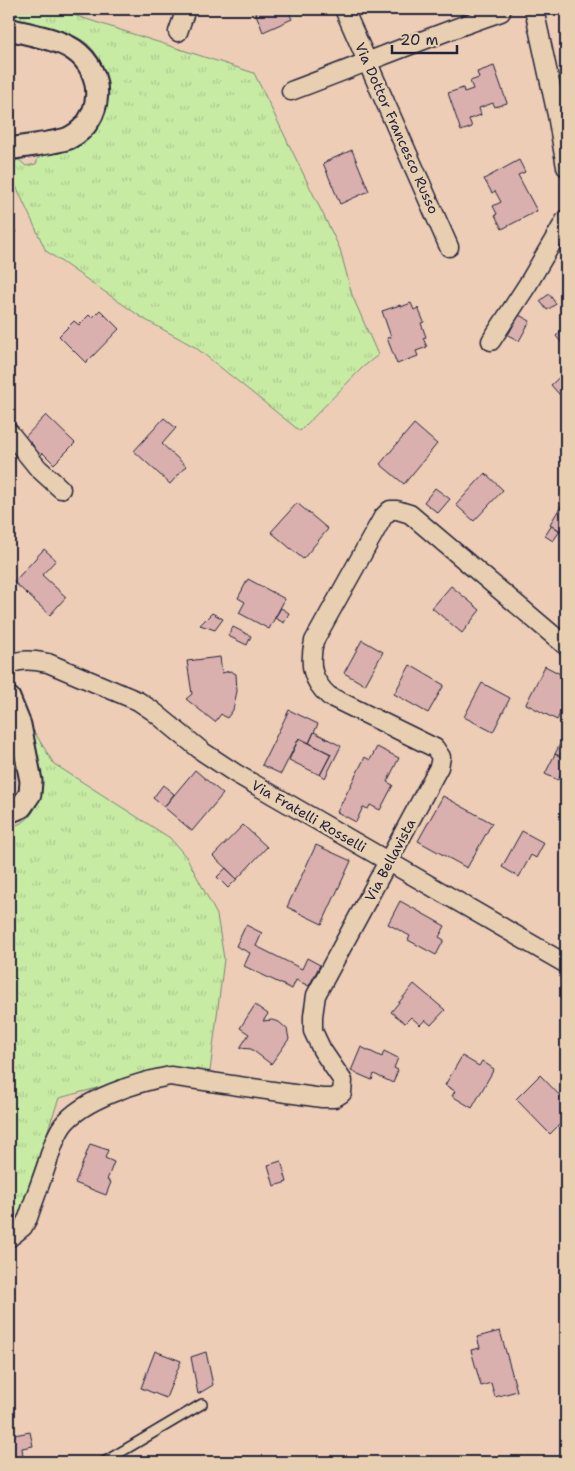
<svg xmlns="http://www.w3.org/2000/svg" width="575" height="1471" font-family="'Shantell Sans',sans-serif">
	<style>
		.grass { fill: url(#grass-tufts); stroke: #758670 }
		.building { fill: #d9b0ae; stroke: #22223b }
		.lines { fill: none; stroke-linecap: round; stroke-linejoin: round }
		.service-casing { stroke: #22223b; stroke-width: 12 }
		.minor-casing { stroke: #22223b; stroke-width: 21 }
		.tertiary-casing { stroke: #22223b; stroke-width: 25 }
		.service { stroke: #e9cfb1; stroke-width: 9 }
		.minor { stroke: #e9cfb1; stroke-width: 18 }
		.tertiary { stroke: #e9cfb1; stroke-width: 21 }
		.labels { text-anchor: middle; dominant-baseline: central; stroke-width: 5; stroke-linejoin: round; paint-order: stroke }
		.street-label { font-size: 14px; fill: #22223b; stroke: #e9cfb1 }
	</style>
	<defs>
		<pattern id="grass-tufts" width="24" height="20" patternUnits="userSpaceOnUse" patternTransform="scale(1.25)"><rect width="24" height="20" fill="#c8eba4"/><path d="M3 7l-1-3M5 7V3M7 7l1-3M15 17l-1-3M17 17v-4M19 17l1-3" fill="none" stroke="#acc98e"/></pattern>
	</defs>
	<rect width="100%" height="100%" fill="#edcdb6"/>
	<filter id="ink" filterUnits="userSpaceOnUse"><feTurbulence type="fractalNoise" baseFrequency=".02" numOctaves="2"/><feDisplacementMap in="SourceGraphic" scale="10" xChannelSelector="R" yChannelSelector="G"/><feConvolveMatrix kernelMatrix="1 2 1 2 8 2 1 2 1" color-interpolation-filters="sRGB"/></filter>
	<g filter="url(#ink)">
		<!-- grass -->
		<path class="grass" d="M 18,9 L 55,9 L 254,73 L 340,249 L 352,295 L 378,355 L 363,367 L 300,431 L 195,347 L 144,319 L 46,251 L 9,171 L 9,162 L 19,160 L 26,166 L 36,164 L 39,156 C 81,148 115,130 106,81 C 104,66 97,51 85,42 C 67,29 36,24 15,19 Z
			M 33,730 L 54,764 L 170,838 L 187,858 L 217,915 L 224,959 L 210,1071 L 199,1074 L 170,1069 L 59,1098 L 16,1222 L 9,1225 L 9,828 C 16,825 24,823 29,817 C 48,798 36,753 33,730 Z"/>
		<!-- building -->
		<path class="building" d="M 254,9 L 287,9 L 292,19 L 263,32 Z
			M 494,66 L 507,103 L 495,107 L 493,103 L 479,108 L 481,115 L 469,119 L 472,127 L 461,131 L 448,93 L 463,88 L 464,92 L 473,89 L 470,81 L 479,78 L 477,72 Z
			M 352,150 L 369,191 L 340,204 L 323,163 Z
			M 519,160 L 525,172 L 518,175 L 537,211 L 502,229 L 495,215 L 497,214 L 493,206 L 501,202 L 495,191 L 492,193 L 484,179 Z
			M 9,222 L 16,232 L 9,237 Z
			M 549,294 L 556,304 L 547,310 L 540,301 Z
			M 411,303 L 414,310 L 418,308 L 424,322 L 421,323 L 426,337 L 423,338 L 427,347 L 416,351 L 418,356 L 397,364 L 387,338 L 391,337 L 382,311 L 400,305 L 401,307 Z
			M 100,310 L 119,329 L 86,363 L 59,336 L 74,321 L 79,325 L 89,315 L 92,318 Z
			M 519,315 L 530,321 L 519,341 L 508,335 Z
			M 566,326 L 566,344 L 564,346 L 556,336 Z
			M 566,371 L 566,402 L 551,385 Z
			M 46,415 L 75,443 L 54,464 L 43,453 L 39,457 L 31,449 L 34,446 L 25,437 Z
			M 164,418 L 176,428 L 162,444 L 186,466 L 170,484 L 134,451 Z
			M 414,424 L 437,444 L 404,484 L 380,464 Z
			M 485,473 L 503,490 L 474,521 L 456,505 Z
			M 435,488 L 450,499 L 438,513 L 424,502 Z
			M 297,503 L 328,529 L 303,559 L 271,532 Z
			M 561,506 L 566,510 L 566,520 L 560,531 L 550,524 Z
			M 552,525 L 560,531 L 553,541 L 545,536 Z
			M 44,549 L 56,560 L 42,575 L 66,597 L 50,615 L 14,582 Z
			M 248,579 L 285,599 L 269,629 L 239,613 L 245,602 L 238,598 Z
			M 451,586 L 480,610 L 462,633 L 432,608 Z
			M 281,608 L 289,613 L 284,623 L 275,618 Z
			M 212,613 L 223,619 L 215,630 L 200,625 Z
			M 233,627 L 251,636 L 247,645 L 228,636 Z
			M 362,640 L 383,652 L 365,685 L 344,673 Z
			M 220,657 L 222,673 L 230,671 L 236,674 L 237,691 L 233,710 L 227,718 L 221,714 L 215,722 L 186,699 L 192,694 L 187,661 Z
			M 410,665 L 444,685 L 428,713 L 394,694 Z
			M 545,666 L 566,677 L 566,701 L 557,720 L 526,704 Z
			M 482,683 L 510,698 L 493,732 L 464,717 Z
			M 289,710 L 318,724 L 309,743 L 299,738 L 281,774 L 262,765 Z
			M 314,732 L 341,746 L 325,778 L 320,775 L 331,754 L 309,743 Z
			M 566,732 L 566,759 L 555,754 Z
			M 299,738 L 331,754 L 320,775 L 289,760 Z
			M 377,747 L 399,758 L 387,782 L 393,785 L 380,810 L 370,805 L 368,809 L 363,807 L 356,822 L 337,812 L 365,757 L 370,760 Z
			M 555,754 L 566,759 L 566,764 L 558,780 L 545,774 Z
			M 195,770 L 223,794 L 192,831 L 164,807 Z
			M 163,785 L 174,794 L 164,807 L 153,798 Z
			M 443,796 L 492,823 L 467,868 L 418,841 Z
			M 243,825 L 267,847 L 237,879 L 213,856 Z
			M 522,831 L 544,843 L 536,858 L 531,855 L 519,877 L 502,867 Z
			M 316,845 L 351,861 L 322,924 L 287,907 Z
			M 226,868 L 237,879 L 228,888 L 217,877 Z
			M 400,901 L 445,926 L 439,937 L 444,940 L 436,955 L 408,940 L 410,936 L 388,924 Z
			M 246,925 L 262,933 L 256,946 L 302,969 L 307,958 L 320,965 L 309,986 L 296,980 L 292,989 L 244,966 L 250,953 L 236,946 Z
			M 414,984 L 445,1010 L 431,1025 L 425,1020 L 420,1025 L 411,1017 L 405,1023 L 391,1012 Z
			M 255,1005 L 268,1014 L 263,1021 L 272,1020 L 279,1022 L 287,1029 L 289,1039 L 271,1064 L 251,1049 L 240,1048 L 249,1034 L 240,1028 Z
			M 361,1047 L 382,1057 L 384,1051 L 398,1058 L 394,1068 L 398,1070 L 393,1083 L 374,1074 L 372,1080 L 351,1071 Z
			M 462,1056 L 479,1066 L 482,1061 L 494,1069 L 472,1108 L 452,1096 L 455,1091 L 445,1085 Z
			M 540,1075 L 566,1102 L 566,1118 L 550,1134 L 516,1099 Z
			M 90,1144 L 108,1150 L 105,1158 L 114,1162 L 107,1180 L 111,1182 L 106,1195 L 75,1183 Z
			M 281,1161 L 287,1182 L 274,1186 L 268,1165 Z
			M 500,1331 L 517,1391 L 495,1397 L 491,1383 L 481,1386 L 471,1350 L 480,1348 L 477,1337 Z
			M 155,1351 L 181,1361 L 166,1398 L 141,1388 Z
			M 206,1352 L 213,1385 L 198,1394 L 191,1357 Z
			M 30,1432 L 33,1446 L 22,1448 L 23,1457 L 10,1460 L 9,1436 Z"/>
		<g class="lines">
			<!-- service casing -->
			<g class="service-casing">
				<path id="service" d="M 104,1462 L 202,1404"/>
			</g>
			<!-- minor casing -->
			<g class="minor-casing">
				<path id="minor" d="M 344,9 L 449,247
					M 534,9 L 557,115 L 566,167
					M 178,32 L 186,9
					M 291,91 C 361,65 430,36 501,12
					M 491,341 L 528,284 L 566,219
					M 9,432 L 38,468 L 61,489
					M 9,665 C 20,658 36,661 48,663 L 138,701 L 153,711 L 203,752 L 235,773 L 566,964
					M 9,1238 L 23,1227 L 28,1218 C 34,1200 41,1182 47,1164 C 51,1151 55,1136 63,1125 C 83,1099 138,1082 170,1076 L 322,1098 L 334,1098 L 342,1093 L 343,1081 L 322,1050 L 313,1031 L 313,1016 L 316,995 L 439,767 L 441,757 L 435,748 L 329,696 C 311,680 309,664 314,641 L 383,517 L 390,510 L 397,510 L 410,514 L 566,646"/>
			</g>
			<!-- tertiary casing -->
			<g class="tertiary-casing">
				<path id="tertiary" d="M 9,29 C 30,35 56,38 74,50 C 106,72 104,121 69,138 C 57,143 24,146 9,149
					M 9,698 L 20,725 L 31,781 L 30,794 L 21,807 L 9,812"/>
			</g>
			<!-- service -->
			<use href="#service" class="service"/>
			<!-- minor -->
			<use href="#minor" class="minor"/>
			<!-- tertiary -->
			<use href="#tertiary" class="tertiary"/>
		</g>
	</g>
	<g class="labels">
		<!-- street labels -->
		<g class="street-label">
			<text transform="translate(397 128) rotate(66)">Via Dottor Francesco Russo</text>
			<text transform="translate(309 816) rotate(30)">Via Fratelli Rosselli</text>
			<text transform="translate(390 860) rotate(-62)">Via Bellavista</text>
		</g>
	</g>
	<!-- margin -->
	<rect width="575" height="1471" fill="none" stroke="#e9cfb1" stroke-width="30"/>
	<rect x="15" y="15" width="545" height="1441" fill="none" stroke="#22223b" stroke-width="2" filter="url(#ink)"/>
	<!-- scale -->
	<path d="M392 45v8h65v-8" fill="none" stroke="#22223b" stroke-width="2.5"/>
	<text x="400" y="45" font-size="15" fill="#22223b" stroke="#e9cfb1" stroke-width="4" paint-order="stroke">20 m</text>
</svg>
